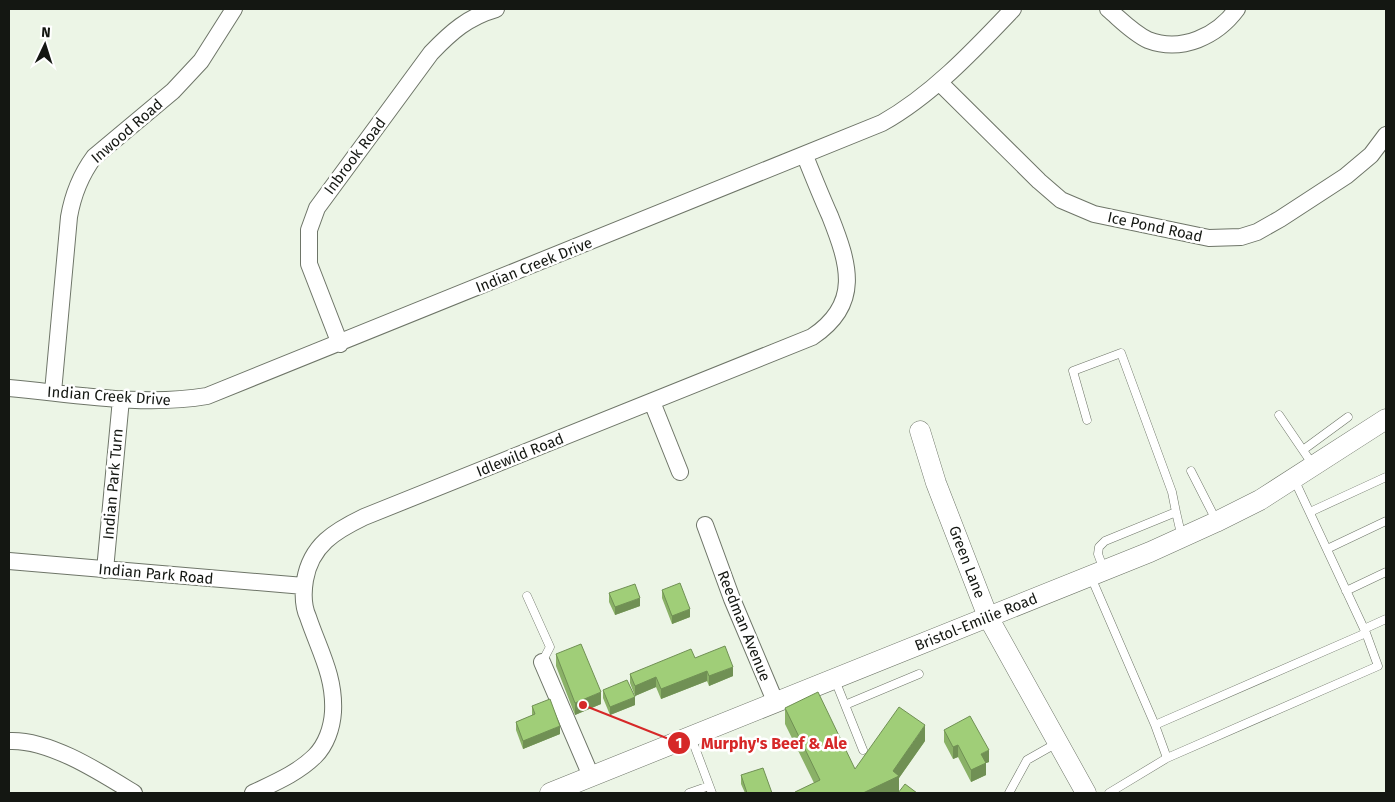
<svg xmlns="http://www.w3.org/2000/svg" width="1395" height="802" font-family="'Fira Sans',sans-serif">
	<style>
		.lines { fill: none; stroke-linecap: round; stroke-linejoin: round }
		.service-casing { stroke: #6e7568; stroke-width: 9 }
		.minor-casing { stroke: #6e7568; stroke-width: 18 }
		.tertiary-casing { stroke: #6e7568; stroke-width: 21 }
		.service { stroke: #fff; stroke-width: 8 }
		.minor { stroke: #fff; stroke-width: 16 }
		.tertiary { stroke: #fff; stroke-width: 20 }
		.wall { fill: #8ab167 }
		.shaded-wall { fill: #709054 }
		.building { fill: #a0ce78; stroke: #709054 }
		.labels { text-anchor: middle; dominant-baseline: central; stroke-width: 5; stroke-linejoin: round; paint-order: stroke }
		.street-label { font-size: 15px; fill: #141712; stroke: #fff }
		.leader { fill: none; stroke: #d62828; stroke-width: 2 }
		.callout-dot { fill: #d62828; stroke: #fff; stroke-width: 2 }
		.mark-label { font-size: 15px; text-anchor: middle; font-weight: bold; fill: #fff }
		.callout-label { font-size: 16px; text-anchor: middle; font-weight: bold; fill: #d62828; stroke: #fff; stroke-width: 5; stroke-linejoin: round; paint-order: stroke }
	</style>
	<rect width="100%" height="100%" fill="#ecf5e6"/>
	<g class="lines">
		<!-- service casing -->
		<g class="service-casing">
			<path id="service" d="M 1279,415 L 1313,465
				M 1087,420 L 1073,371 L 1121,353 L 1172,492 L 1176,512
				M 1303,450 L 1348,417
				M 1191,471 L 1216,520
				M 1310,512 L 1386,477
				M 1327,549 L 1386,521
				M 1104,570 L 1098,554 L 1099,547 L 1105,541 L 1176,512 L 1182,538
				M 1091,577 L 1155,725 L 1366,633 L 1294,479
				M 1346,591 L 1386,572
				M 527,596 L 550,647 L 542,662
				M 1364,629 L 1386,619
				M 835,680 L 863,750
				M 845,705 L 919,674
				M 1155,725 L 1167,758 L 1378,666 L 1366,633
				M 691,737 L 712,793
				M 689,793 L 709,786
				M 1009,793 L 1027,760 L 1057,743
				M 1109,793 L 1167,758"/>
		</g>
		<!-- minor casing -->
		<g class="minor-casing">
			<path id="minor" d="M 1108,9 C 1121,20 1133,33 1148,40 C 1182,53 1217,36 1237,9
				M 939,82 L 1039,181 L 1061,200 L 1094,214 L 1209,238 L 1241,237 L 1257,232 L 1280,219 L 1346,176 L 1371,155 L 1386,135
				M 340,344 L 309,264 L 309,230 L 317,208 L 431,53 C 451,32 468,17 496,9
				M 9,388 C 74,394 142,407 207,396 L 882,123 C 932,95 974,50 1013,9
				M 53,392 L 69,217 C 73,194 80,176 94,157 L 173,91 L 201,61 L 234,9
				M 652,402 L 680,472
				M 705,525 L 732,599 L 775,701
				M 9,561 L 304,586
				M 105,570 L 121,399
				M 542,662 L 591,776
				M 9,741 C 49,739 100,772 134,793
				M 253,793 C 274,783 298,773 315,756 C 326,745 332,728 333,712 C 335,676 319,650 308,617 C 303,606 303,592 305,580 C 311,545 335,531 364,517 L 812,337 C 862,304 849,264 830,216 C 821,196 813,176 805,156"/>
		</g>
		<!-- tertiary casing -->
		<g class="tertiary-casing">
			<path id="tertiary" d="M 920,431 L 936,483 L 988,617 L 1086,793
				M 550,793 L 1150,552 L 1216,522 L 1260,500 L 1386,419"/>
		</g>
		<!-- service -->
		<use href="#service" class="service"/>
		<!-- minor -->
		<use href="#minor" class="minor"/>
		<!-- tertiary -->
		<use href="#tertiary" class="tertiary"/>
	</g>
	<!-- wall -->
	<path class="wall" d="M 662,590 L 690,617 L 672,624 L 662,598 Z
		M 609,593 L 640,606 L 615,615 L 609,602 Z
		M 556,654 L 601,704 L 575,715 L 556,666 Z
		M 695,658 L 733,676 L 709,686 L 707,681 L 661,699 L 656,687 L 635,696 L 630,683 L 630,674 Z
		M 603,690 L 635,705 L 610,715 L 603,698 Z
		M 532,706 L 560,734 L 523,749 L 516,730 L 516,722 L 532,716 Z
		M 785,708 L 855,769 L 925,741 L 899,778 L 899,792 L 814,783 L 785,724 Z
		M 944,730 L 989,762 L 986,763 L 986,775 L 971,782 L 958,757 L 953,759 L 944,742 Z
		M 741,775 L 772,793 L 745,793 L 741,784 Z"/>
	<!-- shaded-wall -->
	<path class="shaded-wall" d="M 640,598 L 640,606 L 615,615 L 615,607 Z
		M 690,609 L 690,617 L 672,624 L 672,616 Z
		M 733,667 L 733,676 L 709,686 L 709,676 Z
		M 707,671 L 707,681 L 661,699 L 661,689 Z
		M 656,677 L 656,687 L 635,696 L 635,686 Z
		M 601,692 L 601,704 L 575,715 L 575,703 Z
		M 635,697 L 635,705 L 610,715 L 610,707 Z
		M 925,725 L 925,741 L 899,778 L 899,792 L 895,793 L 863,793 L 893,771 Z
		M 560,726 L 560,734 L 523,749 L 523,741 Z
		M 958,745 L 958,757 L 953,759 L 953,747 Z
		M 989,750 L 989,762 L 986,763 L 986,775 L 971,782 L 971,770 L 981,754 Z"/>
	<!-- building -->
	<path class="building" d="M 680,583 L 690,609 L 672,616 L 662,590 Z
		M 635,584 L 640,598 L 615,607 L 609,593 Z
		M 581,644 L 601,692 L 575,703 L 556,654 Z
		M 725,646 L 733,667 L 709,676 L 707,671 L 661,689 L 656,677 L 635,686 L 630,674 L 691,649 L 695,658 Z
		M 627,680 L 635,697 L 610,707 L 603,690 Z
		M 818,692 L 855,769 L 899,707 L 925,725 L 893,771 L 899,776 L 863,793 L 796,793 L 795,792 L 820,780 L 785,708 Z
		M 550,699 L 560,726 L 523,741 L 516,722 L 535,714 L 532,706 Z
		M 970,716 L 989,750 L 981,754 L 986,763 L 971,770 L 958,745 L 953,747 L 944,730 Z
		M 763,768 L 772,793 L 747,793 L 741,775 Z
		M 905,784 L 917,793 L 898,793 Z"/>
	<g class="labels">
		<!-- street labels -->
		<g class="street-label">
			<text transform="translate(127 131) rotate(-41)">Inwood Road</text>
			<text transform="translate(355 156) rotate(-53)">Inbrook Road</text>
			<text transform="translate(1155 227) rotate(12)">Ice Pond Road</text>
			<text transform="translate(534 265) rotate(-22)">Indian Creek Drive</text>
			<text transform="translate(109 396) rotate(4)">Indian Creek Drive</text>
			<text transform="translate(520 455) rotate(-22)">Idlewild Road</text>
			<text transform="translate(113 484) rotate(-85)">Indian Park Turn</text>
			<text transform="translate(967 562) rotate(69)">Green Lane</text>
			<text transform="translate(156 574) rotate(5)">Indian Park Road</text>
			<text transform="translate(976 622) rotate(-22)">Bristol-Emilie Road</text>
			<text transform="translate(744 626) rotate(68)">Reedman Avenue</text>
		</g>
	</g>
	<!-- callouts -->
	<path class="leader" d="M583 705L679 743"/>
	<g class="callout-dot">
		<circle cx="583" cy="705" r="5"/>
		<circle cx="679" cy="743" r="12"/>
	</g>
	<g class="mark-label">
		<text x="679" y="748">1</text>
	</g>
	<g class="callout-label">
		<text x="774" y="749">Murphy's Beef &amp; Ale</text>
	</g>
	<!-- border -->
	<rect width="1395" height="802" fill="none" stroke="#141712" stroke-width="20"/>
	<!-- north arrow -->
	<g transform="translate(45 45) rotate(4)" stroke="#ffffff" stroke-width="4" paint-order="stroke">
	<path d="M0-4L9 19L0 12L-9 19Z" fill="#141712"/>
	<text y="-8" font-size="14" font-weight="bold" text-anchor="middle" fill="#141712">N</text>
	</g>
</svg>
